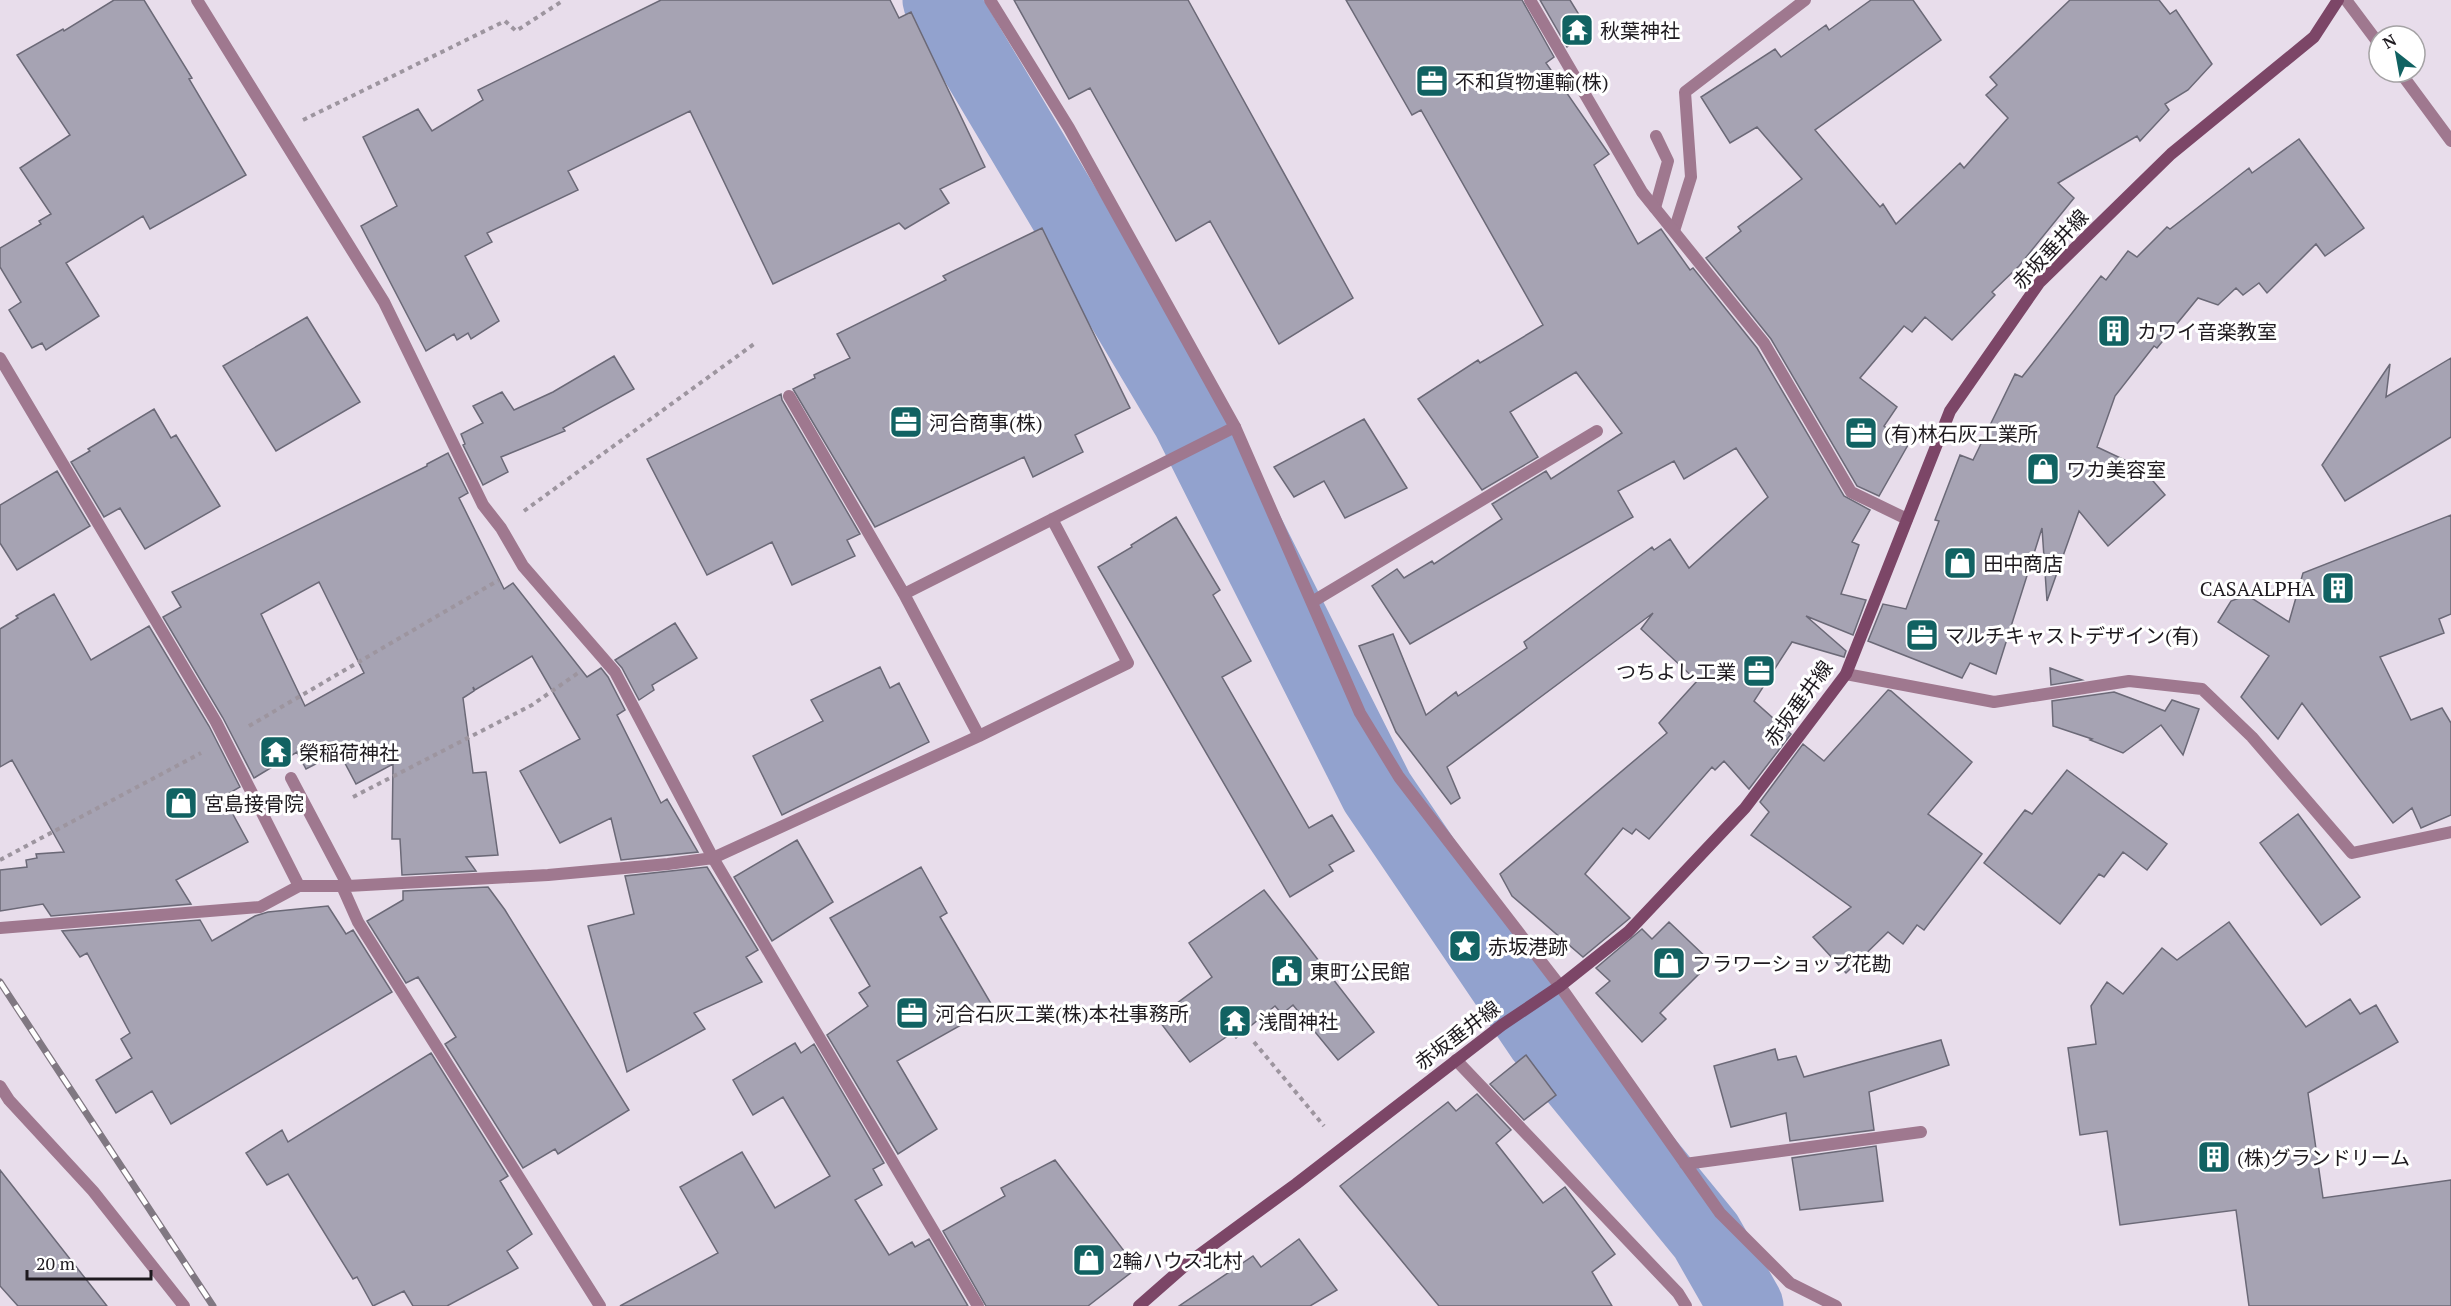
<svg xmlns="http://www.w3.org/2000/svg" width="2451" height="1306" font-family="'PT Serif','Noto Sans JP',serif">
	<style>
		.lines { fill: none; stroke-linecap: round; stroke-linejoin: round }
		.river { stroke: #92a2ce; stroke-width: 75 }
		.building { fill: #a6a3b3; stroke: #6b6977; stroke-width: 1.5; fill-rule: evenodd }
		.path { stroke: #9d959f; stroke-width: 4; stroke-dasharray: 4.5 4.5; stroke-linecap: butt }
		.service { stroke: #9f788f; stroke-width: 12 }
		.minor { stroke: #9f788f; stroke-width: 12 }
		.tertiary { stroke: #9f788f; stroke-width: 12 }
		.secondary { stroke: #7c4667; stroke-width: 12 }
		.rail-casing { stroke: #807882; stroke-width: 7 }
		.rail { stroke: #fff; stroke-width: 4.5; stroke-dasharray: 14; stroke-linecap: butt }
		.labels { text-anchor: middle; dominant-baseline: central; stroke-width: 6; stroke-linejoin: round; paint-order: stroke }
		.poi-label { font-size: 20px; fill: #1e1a1f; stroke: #fff; text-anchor: start }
		.street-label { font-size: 20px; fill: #1e1a1f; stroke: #fff }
	</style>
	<rect width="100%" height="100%" fill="#e8ddeb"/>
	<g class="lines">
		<!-- river -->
		<path class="river" d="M 940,0 L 1189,418 L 1377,792 L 1543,1037 L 1706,1236 L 1746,1306"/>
	</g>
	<!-- building -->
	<path class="building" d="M 114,0 L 144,0 L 192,78 L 189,79 L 246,175 L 150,229 L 143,216 L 66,263 L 99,316 L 46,350 L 42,343 L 32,348 L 9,310 L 21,302 L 0,267 L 0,248 L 41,224 L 39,221 L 51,214 L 20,168 L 70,135 L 17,55 L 63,29 L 64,31 Z
		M 661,0 L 890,0 L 899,18 L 911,12 L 985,167 L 940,189 L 949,203 L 905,229 L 899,223 L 773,284 L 690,111 L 568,171 L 578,190 L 487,233 L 492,242 L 465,256 L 499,321 L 471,339 L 468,333 L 457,340 L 454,334 L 426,351 L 361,226 L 397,206 L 363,137 L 418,109 L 432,131 L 483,100 L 478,90 Z
		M 1014,0 L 1188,0 L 1353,298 L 1279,344 L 1210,221 L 1176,241 L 1090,88 L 1069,99 Z
		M 1346,0 L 1522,0 L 1554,57 L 1546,63 L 1609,154 L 1594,165 L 1638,244 L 1661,229 L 1690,270 L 1693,268 L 1757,348 L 1844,496 L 1870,510 L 1852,542 L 1859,545 L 1841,594 L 1866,600 L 1853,635 L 1806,616 L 1846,651 L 1844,657 L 1792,642 L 1754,701 L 1791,734 L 1749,789 L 1724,761 L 1715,770 L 1712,767 L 1649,839 L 1636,829 L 1632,834 L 1623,828 L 1585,874 L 1630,918 L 1583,957 L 1512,896 L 1500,874 L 1667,733 L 1659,723 L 1697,681 L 1641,629 L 1653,613 L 1447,767 L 1460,798 L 1451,804 L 1396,732 L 1359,646 L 1393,634 L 1426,715 L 1456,692 L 1458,696 L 1527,648 L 1524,642 L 1652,547 L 1654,550 L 1670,539 L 1689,568 L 1768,497 L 1736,448 L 1684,479 L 1674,461 L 1618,491 L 1633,517 L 1410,644 L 1372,586 L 1397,569 L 1404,578 L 1432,561 L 1434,564 L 1502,519 L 1492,504 L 1546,471 L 1551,479 L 1622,433 L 1576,372 L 1510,412 L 1538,457 L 1482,490 L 1418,399 L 1478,360 L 1480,363 L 1543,325 L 1421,110 L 1412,115 Z
		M 1540,0 L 1570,0 L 1589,31 L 1567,47 Z
		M 1871,0 L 1913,0 L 1941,40 L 1815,130 L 1880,207 L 1883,204 L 1896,224 L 1960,163 L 1964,168 L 2008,118 L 1986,95 L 1997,85 L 1990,77 L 2070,0 L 2159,0 L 2170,14 L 2176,10 L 2212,64 L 2188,90 L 2165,104 L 2169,110 L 2140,141 L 2137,136 L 2058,183 L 2074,198 L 2019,266 L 1992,292 L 1995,295 L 1952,340 L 1925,317 L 1912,332 L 1904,326 L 1860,378 L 1897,407 L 1884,426 L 1908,445 L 1879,496 L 1857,486 L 1771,339 L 1706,258 L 1741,231 L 1738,227 L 1802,179 L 1757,127 L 1730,143 L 1701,97 L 1775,49 L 1781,57 L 1826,25 L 1829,30 Z
		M 2299,139 L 2364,228 L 2325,256 L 2316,244 L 2267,293 L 2259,283 L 2243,295 L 2236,288 L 2218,305 L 2198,298 L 2157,348 L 2154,346 L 2115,396 L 2097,447 L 2142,468 L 2165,495 L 2108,546 L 2079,511 L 2047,601 L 2042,528 L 1996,674 L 1970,663 L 1962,678 L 1868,641 L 1883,604 L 1906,609 L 1939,521 L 1935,520 L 1960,455 L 1973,460 L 2015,374 L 2022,377 L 2101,276 L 2106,280 L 2128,251 L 2137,257 L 2167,227 L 2170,229 L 2249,168 L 2252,173 Z
		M 1042,228 L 1130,408 L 1075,435 L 1083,452 L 1033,477 L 1024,457 L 875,527 L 793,389 L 815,378 L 814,375 L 850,358 L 837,334 L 946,280 L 943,276 Z
		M 307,317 L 360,402 L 276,451 L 223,366 Z
		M 614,356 L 634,389 L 563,428 L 565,431 L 501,457 L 508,472 L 483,485 L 463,445 L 465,444 L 461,434 L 483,423 L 473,406 L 502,392 L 514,410 L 553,392 Z
		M 2451,358 L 2451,437 L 2345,501 L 2322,465 L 2390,364 L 2386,397 Z
		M 781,394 L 782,400 L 860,534 L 847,540 L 855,556 L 792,585 L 772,542 L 707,575 L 647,459 Z
		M 154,409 L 171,438 L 176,435 L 220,506 L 145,549 L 120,508 L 104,517 L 71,462 L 90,451 L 88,449 Z
		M 1364,419 L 1407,488 L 1345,518 L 1324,481 L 1294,497 L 1274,467 Z
		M 448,453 L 468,493 L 459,498 L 504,589 L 513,583 L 587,677 L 601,668 L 608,677 L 625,710 L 617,715 L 661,803 L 667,799 L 698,852 L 621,860 L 611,818 L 560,843 L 520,771 L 580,739 L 532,656 L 475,690 L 473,687 L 474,691 L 463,698 L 473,773 L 486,772 L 498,855 L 466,857 L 476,871 L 402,875 L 400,839 L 392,839 L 393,764 L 356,784 L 339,752 L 306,769 L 297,752 L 254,778 L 223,718 L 163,617 L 181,607 L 172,592 L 427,466 L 427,464 ZM 319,582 L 364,673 L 305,706 L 261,614 Z
		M 57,471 L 90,526 L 17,570 L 0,543 L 0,505 Z
		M 2451,515 L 2451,614 L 2439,619 L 2444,633 L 2380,657 L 2411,720 L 2442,708 L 2451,723 L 2451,815 L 2421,828 L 2412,808 L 2393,823 L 2302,703 L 2278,739 L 2241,697 L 2269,656 L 2218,622 L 2231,601 L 2247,595 L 2289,622 L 2303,573 Z
		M 1176,517 L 1220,590 L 1213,595 L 1251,661 L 1222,677 L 1309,828 L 1332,815 L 1354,851 L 1329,865 L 1333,871 L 1290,897 L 1098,567 L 1132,547 L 1131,545 Z
		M 54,594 L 91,660 L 149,626 L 209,726 L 240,787 L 226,795 L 232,805 L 229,807 L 248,842 L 176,880 L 191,904 L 51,916 L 43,904 L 0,911 L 0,870 L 27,867 L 26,860 L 37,858 L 36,854 L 64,852 L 12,760 L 0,767 L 0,629 L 18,618 L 16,616 Z
		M 675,623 L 697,658 L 652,685 L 654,690 L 639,700 L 622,668 L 615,660 Z
		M 880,667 L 890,688 L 899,683 L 929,742 L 782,815 L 753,756 L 823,721 L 811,700 Z
		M 2050,668 L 2082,680 L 2051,685 Z
		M 1888,690 L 1891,691 L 1972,762 L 1928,814 L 1982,854 L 1924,930 L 1917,925 L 1903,944 L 1888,932 L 1846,973 L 1813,937 L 1851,907 L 1751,835 L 1769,812 L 1760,802 L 1803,744 L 1824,761 Z
		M 2114,692 L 2165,711 L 2172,700 L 2199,709 L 2183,755 L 2161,725 L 2123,753 L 2090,740 L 2092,739 L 2053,726 L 2052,701 Z
		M 2067,770 L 2167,844 L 2147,870 L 2123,852 L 2104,877 L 2099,874 L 2060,924 L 1984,863 L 2025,810 L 2032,814 Z
		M 2298,814 L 2360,897 L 2321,925 L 2260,843 Z
		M 797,840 L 833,902 L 772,941 L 734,877 Z
		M 707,867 L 758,950 L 746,957 L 762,982 L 694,1013 L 705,1029 L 627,1072 L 588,926 L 634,914 L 625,876 Z
		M 921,867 L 947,913 L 940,917 L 993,1007 L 897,1061 L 937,1129 L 898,1154 L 827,1035 L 868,1006 L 859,993 L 870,986 L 830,918 Z
		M 488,887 L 505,910 L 629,1110 L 558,1154 L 555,1149 L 523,1168 L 445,1044 L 456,1037 L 418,977 L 406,983 L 367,921 L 403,900 L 403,891 Z
		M 1264,890 L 1374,1032 L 1338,1060 L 1293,1005 L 1282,1014 L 1275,1006 L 1236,1038 L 1232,1033 L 1190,1062 L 1157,1018 L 1212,977 L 1189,943 Z
		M 328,906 L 346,934 L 353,930 L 392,992 L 171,1124 L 152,1091 L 116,1113 L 96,1080 L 132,1058 L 121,1039 L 130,1033 L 87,953 L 80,957 L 62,931 L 200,920 L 212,941 L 255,916 L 268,912 Z
		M 1669,922 L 1711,962 L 1660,1013 L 1666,1019 L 1642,1042 L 1596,993 L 1610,981 L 1596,968 L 1642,929 L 1652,939 Z
		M 2229,922 L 2306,1027 L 2350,999 L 2360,1014 L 2376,1005 L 2398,1042 L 2308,1093 L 2323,1198 L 2451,1180 L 2451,1306 L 2249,1306 L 2236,1210 L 2120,1225 L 2107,1131 L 2080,1135 L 2068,1048 L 2096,1044 L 2091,1006 L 2107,982 L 2123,994 L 2162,948 L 2177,960 Z
		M 1941,1040 L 1949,1065 L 1869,1092 L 1874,1130 L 1790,1141 L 1786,1113 L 1731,1127 L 1714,1066 L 1775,1049 L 1778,1060 L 1796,1056 L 1804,1077 Z
		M 795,1043 L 801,1053 L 814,1044 L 884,1163 L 873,1169 L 882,1185 L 855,1200 L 889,1255 L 912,1242 L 915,1247 L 929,1239 L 968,1306 L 620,1306 L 718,1253 L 680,1187 L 742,1152 L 775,1208 L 830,1176 L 783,1097 L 753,1115 L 733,1080 Z
		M 431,1053 L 508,1176 L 500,1181 L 532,1234 L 507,1251 L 518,1268 L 447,1306 L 413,1306 L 404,1291 L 373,1306 L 357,1277 L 353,1279 L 288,1174 L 267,1185 L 246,1153 L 282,1130 L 288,1142 Z
		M 1526,1055 L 1556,1095 L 1524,1120 L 1490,1084 Z
		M 1477,1094 L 1511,1130 L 1496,1143 L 1543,1203 L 1565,1187 L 1615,1254 L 1592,1272 L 1612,1306 L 1439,1306 L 1340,1186 L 1448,1102 L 1456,1111 Z
		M 1876,1146 L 1883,1201 L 1800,1210 L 1792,1158 Z
		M 1055,1160 L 1137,1268 L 1088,1306 L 986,1306 L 943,1231 L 1005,1196 L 1001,1188 Z
		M 0,1170 L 107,1306 L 18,1306 L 0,1286 Z
		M 1299,1239 L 1337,1290 L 1310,1306 L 1179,1306 L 1253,1256 L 1261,1267 Z"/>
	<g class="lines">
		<!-- path -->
		<path class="path" d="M 303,120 L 505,21 L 516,31 L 564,0
			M 524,511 L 754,344
			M 249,726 L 499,580
			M 353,797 L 532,705 L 578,673
			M 0,860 L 201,753
			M 1254,1042 L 1324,1126"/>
		<!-- service -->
		<path class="service" d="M 1655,208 L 1668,161 L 1656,136
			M 1674,231 L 1691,177 L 1685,92 L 1805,0
			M 789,396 L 904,594
			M 1052,519 L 1128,663 L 979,736 L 904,594 L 1235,427
			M 291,778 L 348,886
			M 713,858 L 979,736"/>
		<!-- minor -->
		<path class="minor" d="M 197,0 L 384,302 L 483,505 L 501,528 L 523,566 L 615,672 L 713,858 L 978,1306
			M 990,0 L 1069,128 L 1235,427 L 1360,713 L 1399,777 L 1560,986 L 1720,1213 L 1790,1283 L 1836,1306
			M 1530,0 L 1642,192 L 1764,343 L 1851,492 L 1907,519
			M 0,358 L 216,722 L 299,886
			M 1312,602 L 1597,431
			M 1846,674 L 1994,702 L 2129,681 L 2202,689 L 2252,737 L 2352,853 L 2451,832
			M 342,886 L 358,922 L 600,1306
			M 0,928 L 260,907 L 299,886 L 348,886 L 548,875 L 668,864 L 713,858
			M 1456,1060 L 1678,1293 L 1686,1306
			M 0,1086 L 9,1100 L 93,1191 L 184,1306
			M 1685,1164 L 1921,1132"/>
		<!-- tertiary -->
		<path class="tertiary" d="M 2346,0 L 2379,44
			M 2400,72 L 2451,141"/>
		<!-- secondary -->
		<path class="secondary" d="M 1139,1306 L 1188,1263 L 1296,1184 L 1502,1025 L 1560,986 L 1628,932 L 1745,808 L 1846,674 L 1950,411 L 2039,283 L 2171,154 L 2314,37 L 2338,0"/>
		<!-- rail casing -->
		<g class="rail-casing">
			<path id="rail" d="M 0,982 L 213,1306"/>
		</g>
		<!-- rail -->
		<use href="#rail" class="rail"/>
	</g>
	<!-- icons -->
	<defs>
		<g id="temple-square" transform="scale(1.725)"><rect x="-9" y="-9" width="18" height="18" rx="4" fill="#116262" stroke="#fff"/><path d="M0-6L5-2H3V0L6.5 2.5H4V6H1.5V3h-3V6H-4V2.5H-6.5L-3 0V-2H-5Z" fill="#fff"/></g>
		<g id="office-square" transform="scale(1.725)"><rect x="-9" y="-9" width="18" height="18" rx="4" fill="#116262" stroke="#fff"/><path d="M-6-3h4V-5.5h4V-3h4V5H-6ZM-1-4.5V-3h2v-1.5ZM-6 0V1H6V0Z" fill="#fff"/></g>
		<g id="building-square" transform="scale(1.725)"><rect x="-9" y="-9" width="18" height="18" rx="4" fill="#116262" stroke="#fff"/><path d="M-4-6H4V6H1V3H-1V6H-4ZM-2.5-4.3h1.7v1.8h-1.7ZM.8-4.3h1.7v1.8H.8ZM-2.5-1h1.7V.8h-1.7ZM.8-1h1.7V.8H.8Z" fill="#fff"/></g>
		<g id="shop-square" transform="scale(1.725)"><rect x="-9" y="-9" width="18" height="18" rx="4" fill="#116262" stroke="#fff"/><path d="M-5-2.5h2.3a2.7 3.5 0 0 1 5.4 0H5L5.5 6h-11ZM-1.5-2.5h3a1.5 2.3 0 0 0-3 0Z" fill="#fff"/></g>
		<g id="sight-square" transform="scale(1.725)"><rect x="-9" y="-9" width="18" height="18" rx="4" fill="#116262" stroke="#fff"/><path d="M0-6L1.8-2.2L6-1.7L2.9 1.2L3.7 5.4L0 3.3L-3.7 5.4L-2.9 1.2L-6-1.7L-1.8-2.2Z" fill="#fff"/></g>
		<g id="civic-square" transform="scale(1.725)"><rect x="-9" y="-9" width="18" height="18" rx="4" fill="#116262" stroke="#fff"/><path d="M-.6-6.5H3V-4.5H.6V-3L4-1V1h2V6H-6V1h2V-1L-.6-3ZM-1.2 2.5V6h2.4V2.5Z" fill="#fff"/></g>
	</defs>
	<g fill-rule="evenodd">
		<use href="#temple-square" x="1577" y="30"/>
		<use href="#office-square" x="1432" y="81"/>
		<use href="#building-square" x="2114" y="331"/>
		<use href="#office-square" x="906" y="422"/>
		<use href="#office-square" x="1861" y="433"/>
		<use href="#shop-square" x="2043" y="469"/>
		<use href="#shop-square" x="1960" y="563"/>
		<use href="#building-square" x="2338" y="588"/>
		<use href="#office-square" x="1922" y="635"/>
		<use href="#office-square" x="1759" y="671"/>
		<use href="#temple-square" x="276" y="752"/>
		<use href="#shop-square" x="181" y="803"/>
		<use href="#sight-square" x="1465" y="946"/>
		<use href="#shop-square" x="1669" y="963"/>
		<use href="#civic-square" x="1287" y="971"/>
		<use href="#office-square" x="912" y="1013"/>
		<use href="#temple-square" x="1235" y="1021"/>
		<use href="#building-square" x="2214" y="1157"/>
		<use href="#shop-square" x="1089" y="1260"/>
	</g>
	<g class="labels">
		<!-- poi labels -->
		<g class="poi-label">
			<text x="1600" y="30">秋葉神社</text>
			<text x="1455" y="81">不和貨物運輸(株)</text>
			<text x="2137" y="331">カワイ音楽教室</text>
			<text x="929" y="422">河合商事(株)</text>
			<text x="1884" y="433">(有)林石灰工業所</text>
			<text x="2066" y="469">ワカ美容室</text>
			<text x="1983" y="563">田中商店</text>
			<text x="2315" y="588" text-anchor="end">CASAALPHA</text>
			<text x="1945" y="635">マルチキャストデザイン(有)</text>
			<text x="1736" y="671" text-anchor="end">つちよし工業</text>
			<text x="299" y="752">榮稲荷神社</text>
			<text x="204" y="803">宮島接骨院</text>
			<text x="1488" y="946">赤坂港跡</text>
			<text x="1692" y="963">フラワーショップ花勘</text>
			<text x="1310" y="971">東町公民館</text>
			<text x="935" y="1013">河合石灰工業(株)本社事務所</text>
			<text x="1258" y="1021">浅間神社</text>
			<text x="2237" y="1157">(株)グランドリーム</text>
			<text x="1112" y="1260">2輪ハウス北村</text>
		</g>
		<!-- street labels -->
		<g class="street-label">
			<text transform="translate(2050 249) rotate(-47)">赤坂垂井線</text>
			<text transform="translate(1798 703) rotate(-54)">赤坂垂井線</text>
			<text transform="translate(1457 1035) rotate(-37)">赤坂垂井線</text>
		</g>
	</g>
	<!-- north arrow -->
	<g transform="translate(2397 54) rotate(329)"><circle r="28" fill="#ffffff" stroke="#a5a3a5" stroke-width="1.5"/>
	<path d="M0-4.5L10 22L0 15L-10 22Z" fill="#116262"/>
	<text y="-9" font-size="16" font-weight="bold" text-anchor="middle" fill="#1e1a1f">N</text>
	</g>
	<!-- scale -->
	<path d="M27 1270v9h124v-9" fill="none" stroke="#1e1a1f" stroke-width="3"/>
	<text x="36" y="1270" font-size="18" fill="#1e1a1f" stroke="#ffffff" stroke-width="4.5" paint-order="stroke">20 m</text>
</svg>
